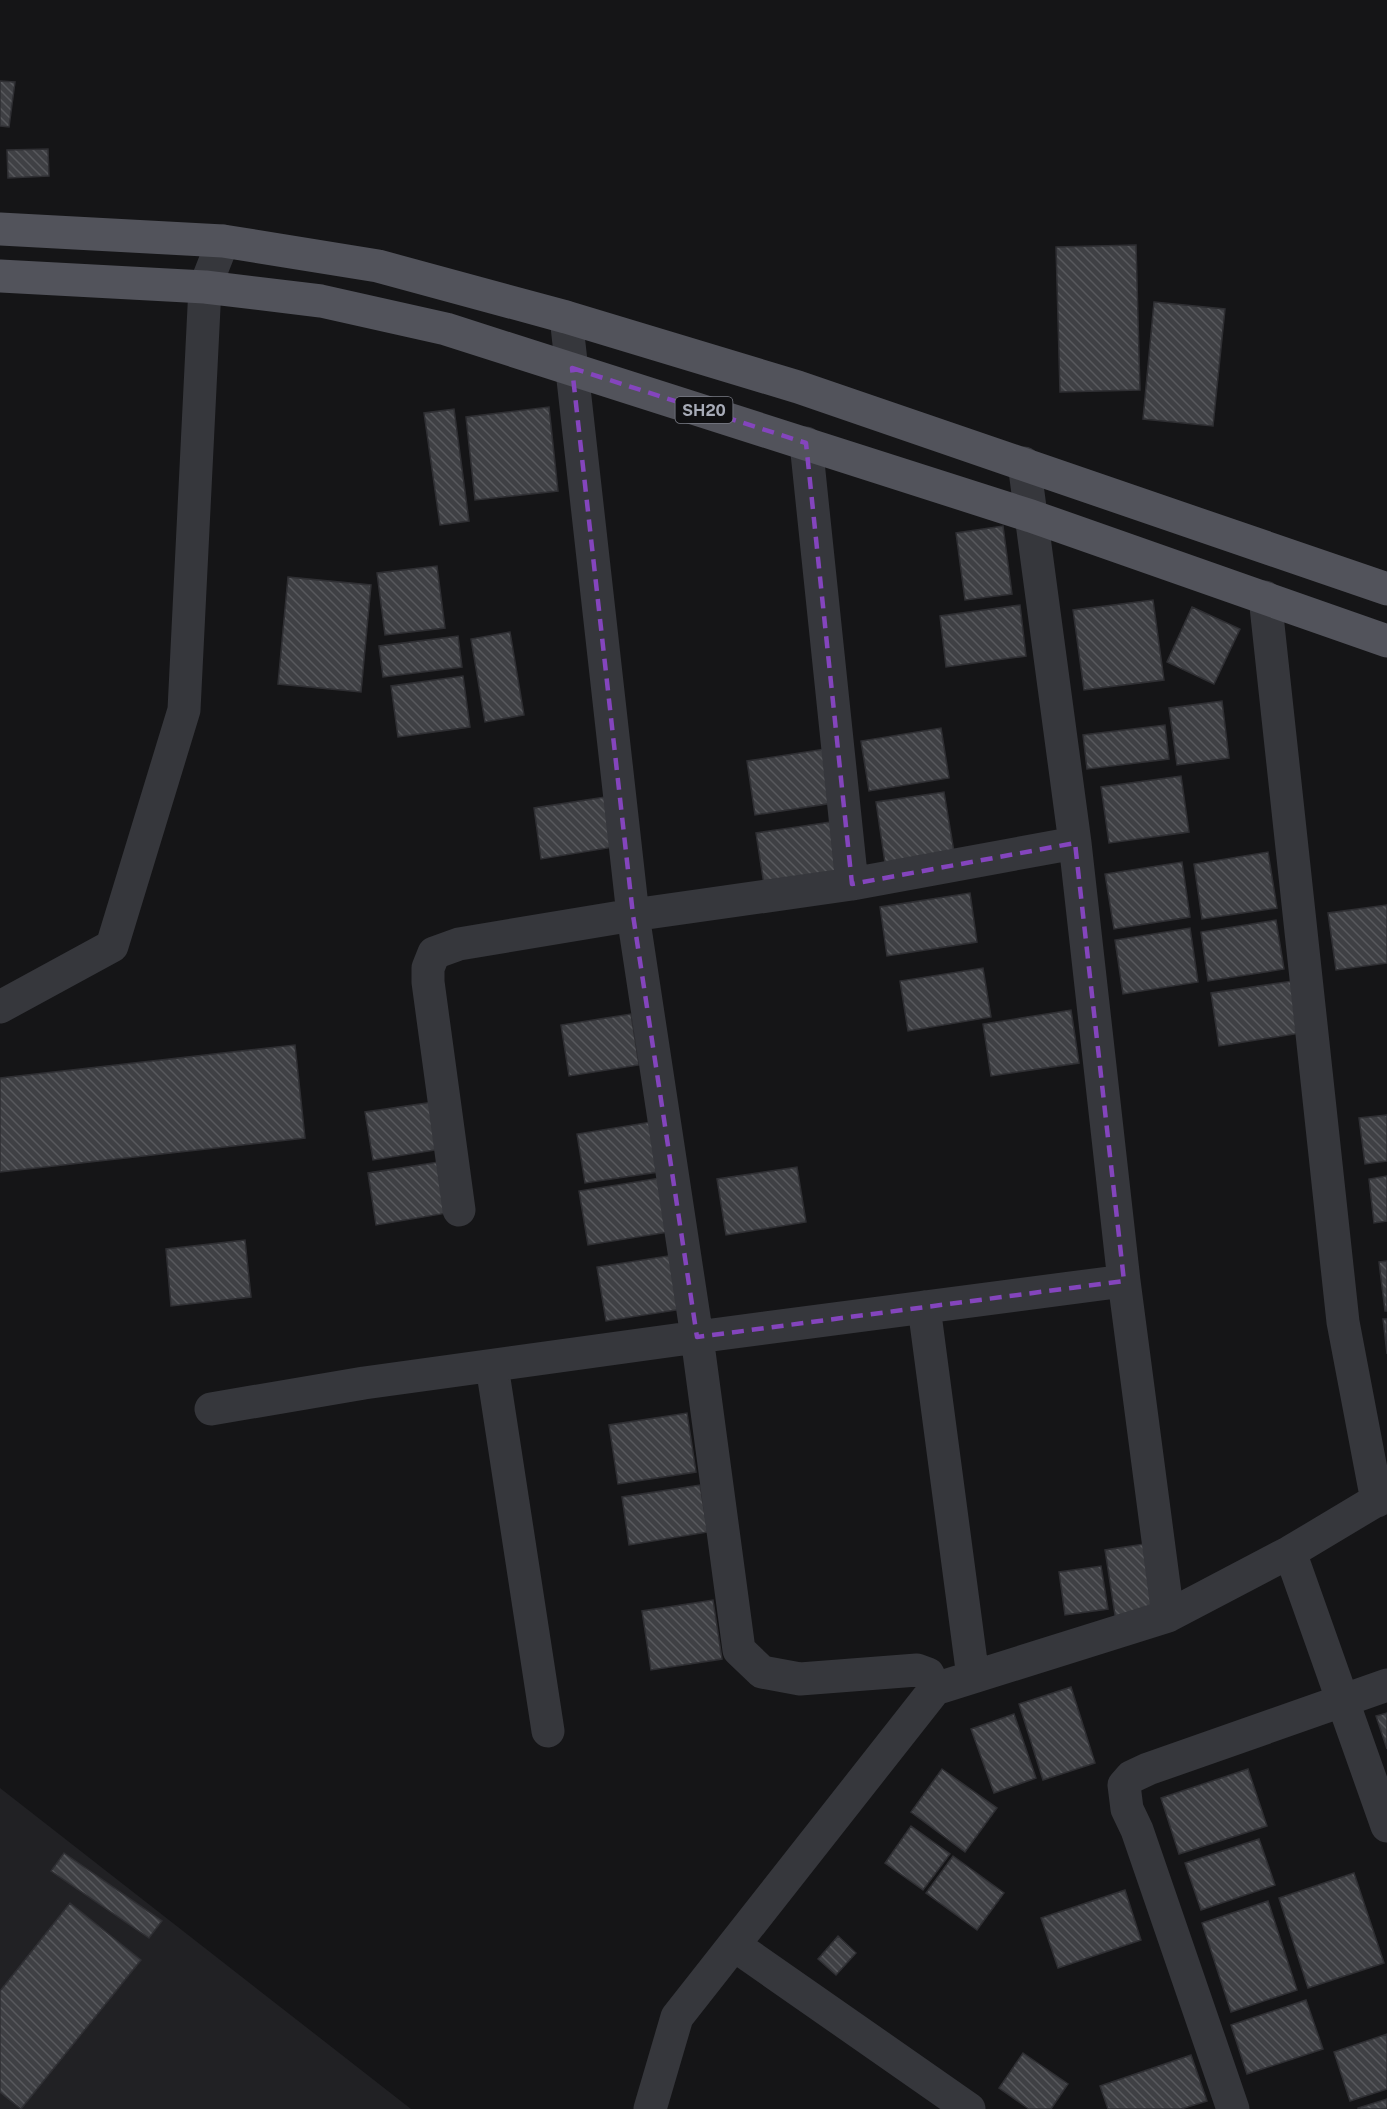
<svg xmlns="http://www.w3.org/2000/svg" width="1387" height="2109" font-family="'Public Sans',sans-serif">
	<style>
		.built { fill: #212124 }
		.building { fill: url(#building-back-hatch); stroke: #2f2f33; stroke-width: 1.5 }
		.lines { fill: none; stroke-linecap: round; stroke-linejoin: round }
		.street { stroke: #36373c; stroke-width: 33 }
		.primary { stroke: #52535b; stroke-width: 33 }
		.marked { fill: none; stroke: #8445bd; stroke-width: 4.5; stroke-dasharray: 12 8; stroke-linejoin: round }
		.labels { text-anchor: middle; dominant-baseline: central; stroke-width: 6; stroke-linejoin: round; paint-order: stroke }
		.shield { fill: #101012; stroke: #7a7c86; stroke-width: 1.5 }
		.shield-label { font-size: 16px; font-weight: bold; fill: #a7abb7 }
	</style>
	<defs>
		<pattern id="building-back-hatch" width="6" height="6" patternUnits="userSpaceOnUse" patternTransform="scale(1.5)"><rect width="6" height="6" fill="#3f4044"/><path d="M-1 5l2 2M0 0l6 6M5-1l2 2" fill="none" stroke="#58595d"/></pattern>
	</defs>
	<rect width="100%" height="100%" fill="#151517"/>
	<!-- built -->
	<path class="built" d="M 0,1788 L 411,2109 L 0,2109 Z"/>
	<!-- building -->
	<path class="building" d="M 0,81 L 15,82 L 9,127 L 0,126 Z
		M 48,149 L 49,176 L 8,178 L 7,150 Z
		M 1136,245 L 1140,390 L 1060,392 L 1056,247 Z
		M 1154,302 L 1225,309 L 1213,426 L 1143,419 Z
		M 549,407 L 558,491 L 475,500 L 466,417 Z
		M 454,409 L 469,521 L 440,525 L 424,413 Z
		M 1003,526 L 1012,594 L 965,600 L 956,533 Z
		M 437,566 L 445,628 L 385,635 L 377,573 Z
		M 288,577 L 371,585 L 361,692 L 278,684 Z
		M 1153,600 L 1164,680 L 1084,690 L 1073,610 Z
		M 1020,605 L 1026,656 L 946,667 L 940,616 Z
		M 1192,607 L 1240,629 L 1214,684 L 1167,662 Z
		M 510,632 L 524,715 L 485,722 L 471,639 Z
		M 458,636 L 462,667 L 383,677 L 379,646 Z
		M 463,676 L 470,727 L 398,737 L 391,686 Z
		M 1222,701 L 1229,758 L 1177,765 L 1169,708 Z
		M 1165,725 L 1169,759 L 1087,769 L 1083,735 Z
		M 941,728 L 949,778 L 869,791 L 861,741 Z
		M 825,749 L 833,803 L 755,815 L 747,761 Z
		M 1181,776 L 1189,832 L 1109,843 L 1101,787 Z
		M 944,792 L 954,852 L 885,863 L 876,802 Z
		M 618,795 L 626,845 L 541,859 L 534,808 Z
		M 837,821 L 845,872 L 764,885 L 756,833 Z
		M 1268,852 L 1277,908 L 1202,919 L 1194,864 Z
		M 1182,862 L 1190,917 L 1114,929 L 1105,874 Z
		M 970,893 L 977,942 L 887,956 L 880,907 Z
		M 1387,905 L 1387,963 L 1336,970 L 1328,913 Z
		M 1276,920 L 1284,969 L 1208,981 L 1201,932 Z
		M 1190,928 L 1198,982 L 1123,994 L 1115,940 Z
		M 983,968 L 991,1017 L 908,1031 L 900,981 Z
		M 1293,981 L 1301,1033 L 1219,1046 L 1211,993 Z
		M 1071,1010 L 1079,1063 L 991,1076 L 983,1024 Z
		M 631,1014 L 639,1065 L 569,1076 L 561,1025 Z
		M 295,1045 L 305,1138 L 0,1172 L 0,1078 Z
		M 440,1101 L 448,1148 L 373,1160 L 365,1112 Z
		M 1387,1115 L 1387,1161 L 1365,1164 L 1359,1118 Z
		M 657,1121 L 665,1171 L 585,1183 L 577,1134 Z
		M 445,1161 L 453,1212 L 376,1225 L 368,1173 Z
		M 797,1167 L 806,1222 L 726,1235 L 717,1179 Z
		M 1387,1176 L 1387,1221 L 1374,1223 L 1369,1179 Z
		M 660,1178 L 669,1232 L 588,1245 L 579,1191 Z
		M 245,1240 L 251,1297 L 171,1306 L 166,1249 Z
		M 674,1255 L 683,1309 L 606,1321 L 597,1267 Z
		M 1387,1261 L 1387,1311 L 1385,1311 L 1379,1262 Z
		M 1383,1319 L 1387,1319 L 1387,1354 Z
		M 687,1413 L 696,1472 L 618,1484 L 609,1425 Z
		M 700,1485 L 708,1532 L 629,1545 L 622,1497 Z
		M 1144,1544 L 1156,1621 L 1117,1628 L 1105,1550 Z
		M 1101,1566 L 1108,1609 L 1065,1615 L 1059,1572 Z
		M 713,1600 L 722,1659 L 651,1670 L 642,1611 Z
		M 1071,1687 L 1095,1763 L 1043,1780 L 1019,1704 Z
		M 1387,1713 L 1387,1749 L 1376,1716 Z
		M 1014,1714 L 1036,1778 L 994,1793 L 971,1729 Z
		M 942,1769 L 997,1808 L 965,1852 L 911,1812 Z
		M 1248,1769 L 1267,1826 L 1179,1854 L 1161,1798 Z
		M 911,1826 L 950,1854 L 923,1890 L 885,1863 Z
		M 1259,1839 L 1275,1885 L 1201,1910 L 1185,1863 Z
		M 64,1853 L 162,1921 L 149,1938 L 51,1871 Z
		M 953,1856 L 1004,1893 L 977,1930 L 926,1893 Z
		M 1354,1873 L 1384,1963 L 1308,1988 L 1279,1898 Z
		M 1125,1890 L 1141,1940 L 1058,1968 L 1041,1918 Z
		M 1268,1901 L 1297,1990 L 1231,2012 L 1202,1923 Z
		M 70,1903 L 141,1960 L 21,2109 L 0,2092 L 0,1991 Z
		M 838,1936 L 856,1953 L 836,1975 L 818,1959 Z
		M 1306,2000 L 1323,2049 L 1247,2074 L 1231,2025 Z
		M 1387,2034 L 1387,2089 L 1350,2101 L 1334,2052 Z
		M 1023,2053 L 1068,2084 L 1051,2109 L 1029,2109 L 999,2088 Z
		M 1191,2055 L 1207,2101 L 1181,2109 L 1108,2109 L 1100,2086 Z
		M 1387,2099 L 1387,2109 L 1358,2109 L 1358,2108 Z"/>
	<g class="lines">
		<!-- street -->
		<path class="street" d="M 566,317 L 633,915 L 697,1337 L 1124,1281
			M 806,443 L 852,884
			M 1024,463 L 1075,843 L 1124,1281 L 1168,1616 L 1290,1552 L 1387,1494
			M 1265,597 L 1343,1322 L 1377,1501
			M 0,1007 L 112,946 L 184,710 L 205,287 L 223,241
			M 459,1210 L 428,982 L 428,968 L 434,953 L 459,944 L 633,915 L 852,884 L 1075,843
			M 924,1307 L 973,1677
			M 492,1366 L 548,1731
			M 211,1409 L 364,1383 L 697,1337 L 739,1650 L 762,1672 L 800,1679 L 917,1670 L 928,1674 L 935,1689
			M 1290,1552 L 1387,1826
			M 734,1945 L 969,2109
			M 650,2109 L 677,2017 L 935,1689 L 1168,1616
			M 1233,2109 L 1137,1830 L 1127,1809 L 1124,1785 L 1131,1777 L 1148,1769 L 1387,1685"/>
		<!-- primary -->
		<path class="primary" d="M 0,229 L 223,241 L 378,266 L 566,317 L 798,387 L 1387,589
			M 0,276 L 205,287 L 321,301 L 446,329 L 1031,516 L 1387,641"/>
	</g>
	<!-- marked area -->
	<path class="marked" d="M 572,368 L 806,443 L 852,884 L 1075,843 L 1124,1281 L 697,1337 L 633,915 Z"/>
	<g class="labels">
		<!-- shield labels -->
		<rect class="shield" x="675.5" y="397" width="57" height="26" rx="4.5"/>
		<g class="shield-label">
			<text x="704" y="410">SH20</text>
		</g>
	</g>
</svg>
